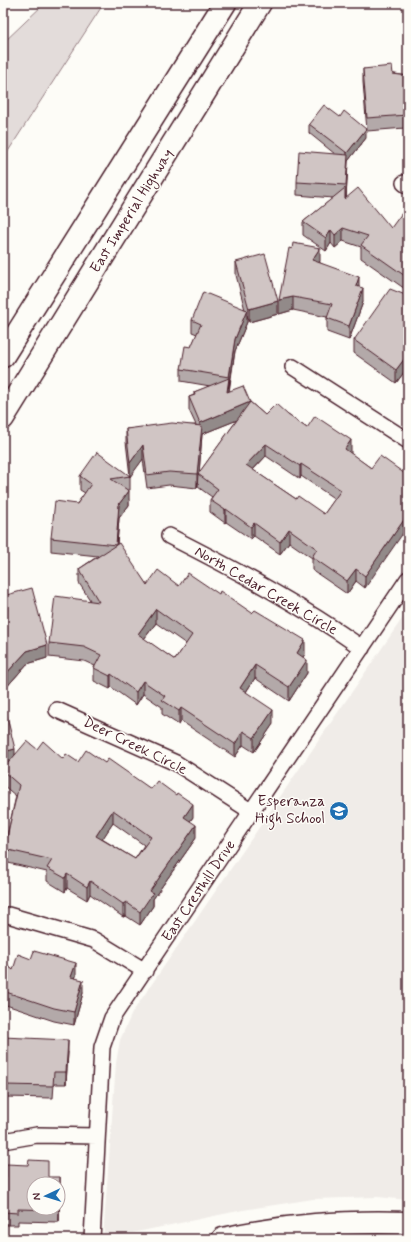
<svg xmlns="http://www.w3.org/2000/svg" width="411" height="1242" font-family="Mynerve,sans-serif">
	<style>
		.built { fill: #f0ece8 }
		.green { fill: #e3dcda; stroke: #967e82 }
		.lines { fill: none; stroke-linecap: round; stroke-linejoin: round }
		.street-casing { stroke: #4a1f2b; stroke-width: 18 }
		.secondary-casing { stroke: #4a1f2b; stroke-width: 25 }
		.highway-casing { stroke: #4a1f2b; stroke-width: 25 }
		.street { stroke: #fdfcf7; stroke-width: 15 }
		.secondary { stroke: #fdfcf7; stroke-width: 22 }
		.highway { stroke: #fdfcf7; stroke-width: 22 }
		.wall { fill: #b3a9a9; stroke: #4a1f2b; fill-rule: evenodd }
		.shaded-wall { fill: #928a89; stroke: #4a1f2b }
		.building { fill: #d0c5c4; stroke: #4a1f2b; fill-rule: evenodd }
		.labels { text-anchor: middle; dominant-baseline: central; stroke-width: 3; stroke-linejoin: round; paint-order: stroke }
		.street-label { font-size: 15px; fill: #4a1f2b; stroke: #fdfcf7 }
		.poi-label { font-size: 15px; fill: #4a1f2b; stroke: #fdfcf7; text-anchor: end }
	</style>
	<rect width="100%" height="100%" fill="#fdfcf7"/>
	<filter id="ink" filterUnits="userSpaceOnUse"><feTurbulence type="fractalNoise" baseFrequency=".025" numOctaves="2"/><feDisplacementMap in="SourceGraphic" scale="8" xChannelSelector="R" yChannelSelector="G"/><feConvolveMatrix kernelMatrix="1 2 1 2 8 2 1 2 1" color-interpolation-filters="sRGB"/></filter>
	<g filter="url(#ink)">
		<!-- built -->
		<path class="built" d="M 408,610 L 408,1200 L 378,1197 L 313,1199 L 243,1210 L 103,1239 L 116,1063 L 120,1040 L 132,1013 Z"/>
		<!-- green -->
		<path class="green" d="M 45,3 L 104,3 L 3,159 L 3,43 Z"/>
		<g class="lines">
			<!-- street casing -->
			<g class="street-casing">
				<path id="street" d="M 404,183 L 408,186
					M 293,367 L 408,441
					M 169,536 C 236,570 301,605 362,648
					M 57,710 L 176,763 L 252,812
					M 8,915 L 94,940 L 145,971
					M 3,1141 L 37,1135 L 97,1136
					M 92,1239 L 102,1047 L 112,1018 L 408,579"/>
			</g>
			<!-- secondary casing -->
			<g class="secondary-casing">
				<path id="secondary" d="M 223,1239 C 287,1225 343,1221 408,1223"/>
			</g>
			<!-- highway casing -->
			<g class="highway-casing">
				<path id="highway" d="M 3,356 L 225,3
					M 3,418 L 260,3"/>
			</g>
			<!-- street -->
			<use href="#street" class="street"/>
			<!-- secondary -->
			<use href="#secondary" class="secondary"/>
			<!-- highway -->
			<use href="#highway" class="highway"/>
		</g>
		<!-- wall -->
		<path class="wall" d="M 363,69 L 408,76 L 408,139 L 405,138 L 405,128 L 367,131 L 363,82 Z
			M 309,124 L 366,138 L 348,161 L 346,198 L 391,228 L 408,217 L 408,291 L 361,258 L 361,247 L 343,241 L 335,248 L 331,243 L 326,251 L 303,235 L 303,222 L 333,198 L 297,195 L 297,182 L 335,154 L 309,133 Z
			M 320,261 L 319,262 L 359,287 L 363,302 L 349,340 L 327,332 L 327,317 L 293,310 L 279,314 Z
			M 236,262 L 278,314 L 249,322 L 247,315 L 247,322 L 235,351 L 229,392 L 250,402 L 265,415 L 288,415 L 307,428 L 351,453 L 351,454 L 371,468 L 365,588 L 356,581 L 347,594 L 312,570 L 312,558 L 289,542 L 280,554 L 254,536 L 251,539 L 226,522 L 225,523 L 210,512 L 210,500 L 212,497 L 198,487 L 198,483 L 197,488 L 169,485 L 147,488 L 143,459 L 130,476 L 130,490 L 128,490 L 129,505 L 119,518 L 117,544 L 147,585 L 179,586 L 305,654 L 303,657 L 307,673 L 289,701 L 255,678 L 246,692 L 273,724 L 254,752 L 243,745 L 235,757 L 181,721 L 179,725 L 162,714 L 162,707 L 143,694 L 136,705 L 111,687 L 110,689 L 94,681 L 94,668 L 95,666 L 84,661 L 49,657 L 49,643 L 90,600 L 79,583 L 79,569 L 98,556 L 51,551 L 51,538 L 85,493 L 80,490 L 80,476 L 130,476 L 126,442 L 126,429 L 196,425 L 189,410 L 189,397 L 194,395 L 194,392 L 210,386 L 181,381 L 181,369 L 197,334 L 192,332 L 192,320 L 245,310 L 236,275 ZM 237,420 L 199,473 L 202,434 ZM 266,456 L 300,479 L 301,476 L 335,499 L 324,514 L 296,499 L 253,470 ZM 156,623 L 186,644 L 175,660 L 144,639 Z
			M 408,296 L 408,373 L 405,371 L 396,383 L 354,353 L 354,340 Z
			M 3,596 L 47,658 L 27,664 L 4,690 L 4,705 L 15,755 L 37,749 L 63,759 L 78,762 L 105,763 L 151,789 L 193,817 L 190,821 L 196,838 L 153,899 L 153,906 L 140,925 L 126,916 L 123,917 L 90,894 L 87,900 L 67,888 L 65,892 L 47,881 L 47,872 L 4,862 L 4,849 L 16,796 L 3,785 L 3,769 L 7,764 L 3,765 L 4,614 L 3,611 ZM 113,823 L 144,845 L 135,859 L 102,839 Z
			M 3,962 L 13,970 L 76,976 L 75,978 L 83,993 L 74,1025 L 54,1021 L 3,1004 Z
			M 3,1037 L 68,1052 L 66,1084 L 54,1084 L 53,1098 L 4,1097 Z
			M 48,1177 L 60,1190 L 59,1222 L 18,1221 L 18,1225 L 3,1225 L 3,1178 Z"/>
		<!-- shaded-wall -->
		<path class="shaded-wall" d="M 366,129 L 366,138 L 348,161 L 346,199 L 347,153 Z
			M 343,228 L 343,241 L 335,248 L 335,235 Z
			M 331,230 L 331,243 L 326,251 L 326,238 Z
			M 320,248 L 320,261 L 312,273 L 312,260 Z
			M 359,277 L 359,291 L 356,286 Z
			M 363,288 L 363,302 L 349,340 L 349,326 Z
			M 293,297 L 293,310 L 279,314 L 279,300 Z
			M 278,301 L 278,314 L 249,322 L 249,309 Z
			M 247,310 L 247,322 L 235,351 L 229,388 L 229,377 L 235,339 Z
			M 405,358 L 405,371 L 396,383 L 396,370 Z
			M 229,378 L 229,391 L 227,405 L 227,392 Z
			M 250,402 L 250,415 L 202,434 L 199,474 L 198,474 L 197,488 L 197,474 L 200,435 L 200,423 Z
			M 351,440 L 351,453 L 345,462 L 345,449 Z
			M 266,444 L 266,456 L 246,477 L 246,465 Z
			M 143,445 L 143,459 L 130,477 L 130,463 Z
			M 301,464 L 301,476 L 300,479 L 300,466 Z
			M 129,491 L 129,505 L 119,518 L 116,558 L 116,545 L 119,504 Z
			M 226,509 L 226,522 L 225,523 L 225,510 Z
			M 408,514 L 408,526 L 365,588 L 365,576 Z
			M 254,523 L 254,536 L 251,539 L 251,527 Z
			M 289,529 L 289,542 L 280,554 L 280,542 Z
			M 356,569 L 356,581 L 347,594 L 347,581 Z
			M 156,609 L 156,623 L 138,647 L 138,634 Z
			M 305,640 L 305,654 L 297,666 L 297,653 Z
			M 47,645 L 47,658 L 27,664 L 3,691 L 3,677 L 27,651 Z
			M 307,660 L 307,673 L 289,701 L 289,687 Z
			M 255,665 L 255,678 L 240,701 L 240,688 Z
			M 111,674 L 111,687 L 110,689 L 110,676 Z
			M 143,681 L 143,694 L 136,705 L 136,692 Z
			M 181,708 L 181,721 L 179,725 L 179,711 Z
			M 273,710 L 273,724 L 254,752 L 254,738 Z
			M 243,731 L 243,745 L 235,757 L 235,744 Z
			M 15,749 L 15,762 L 3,765 L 3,752 Z
			M 193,804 L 193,817 L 184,830 L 184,817 Z
			M 113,810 L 113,823 L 96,849 L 96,836 Z
			M 196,825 L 196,838 L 153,899 L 153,906 L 140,925 L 140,912 L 150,891 Z
			M 67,874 L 67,888 L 65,892 L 65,878 Z
			M 90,881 L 90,894 L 87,900 L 87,887 Z
			M 126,902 L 126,916 L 123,917 L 123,904 Z
			M 76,963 L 76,976 L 71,990 L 71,977 Z
			M 83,980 L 83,993 L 74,1025 L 74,1012 Z
			M 68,1040 L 68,1052 L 66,1084 L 66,1072 Z
			M 60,1177 L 60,1190 L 59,1222 L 59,1210 Z"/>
		<!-- building -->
		<path class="building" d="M 392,66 L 393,74 L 408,76 L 408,126 L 405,125 L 407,115 L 367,118 L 363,69 Z
			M 324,105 L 340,117 L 344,111 L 366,129 L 347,153 L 309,124 Z
			M 299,151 L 348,155 L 346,185 L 297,182 Z
			M 345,188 L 345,199 L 358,188 L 391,228 L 402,213 L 408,217 L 408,278 L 361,245 L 368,236 L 343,228 L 335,235 L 331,230 L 326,238 L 303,222 Z
			M 293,243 L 320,248 L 312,260 L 359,277 L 356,286 L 363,288 L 349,326 L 327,318 L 332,304 L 293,297 L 279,300 L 289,248 L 292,249 Z
			M 265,254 L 278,301 L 249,309 L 236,262 Z
			M 390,289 L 408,296 L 408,360 L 405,358 L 396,370 L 354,340 Z
			M 203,292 L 247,310 L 235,339 L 229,377 L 181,369 L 185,346 L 191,347 L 201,324 L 192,320 Z
			M 229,378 L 227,392 L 243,386 L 250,402 L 265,415 L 276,404 L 288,415 L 307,428 L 315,416 L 351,440 L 345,449 L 371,468 L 380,456 L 408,476 L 408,490 L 406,493 L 408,495 L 408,514 L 365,576 L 356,569 L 347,581 L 312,557 L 317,549 L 289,529 L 280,542 L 254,523 L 251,527 L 226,509 L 225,510 L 210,500 L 218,489 L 198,474 L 250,402 L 200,423 L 189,397 L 195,395 L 194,392 ZM 266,444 L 300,466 L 301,464 L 341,490 L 324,514 L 298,496 L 296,499 L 246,465 Z
			M 172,423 L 202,426 L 197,474 L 169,472 L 147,475 L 143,445 L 130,463 L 126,429 Z
			M 97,452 L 130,476 L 111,479 L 129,491 L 119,504 L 116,545 L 51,538 L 55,501 L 77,504 L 91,484 L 80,476 Z
			M 119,543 L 147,585 L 158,570 L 179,586 L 188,573 L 219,594 L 220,591 L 252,613 L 255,610 L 305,640 L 297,653 L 307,660 L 289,687 L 255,665 L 240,688 L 273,710 L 254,738 L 243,731 L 235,744 L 181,708 L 179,711 L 162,700 L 165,696 L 143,681 L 136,692 L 111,674 L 110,676 L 94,668 L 101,655 L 84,647 L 49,643 L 55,596 L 99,602 L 79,569 ZM 156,609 L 192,635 L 175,660 L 138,634 Z
			M 32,588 L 47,645 L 27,651 L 3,677 L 3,615 L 7,610 L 3,596 Z
			M 3,680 L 4,680 L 4,705 L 15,749 L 3,752 Z
			M 27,741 L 37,749 L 43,741 L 63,759 L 66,754 L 78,762 L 86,750 L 105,763 L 108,759 L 151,789 L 157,781 L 176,795 L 177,793 L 193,804 L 184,817 L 196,825 L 150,891 L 153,893 L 140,912 L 126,902 L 123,904 L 90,881 L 87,887 L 67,874 L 65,878 L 47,868 L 52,860 L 4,849 L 19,785 L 3,771 L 3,769 ZM 113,810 L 151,837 L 135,859 L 96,836 Z
			M 34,951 L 76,963 L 71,977 L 83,980 L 74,1012 L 54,1008 L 3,991 L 3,962 L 13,970 L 18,954 L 31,959 Z
			M 3,1037 L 68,1040 L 66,1072 L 54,1072 L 53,1086 L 4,1085 Z
			M 29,1160 L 48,1161 L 48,1177 L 60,1177 L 59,1210 L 18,1209 L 18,1213 L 3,1212 L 3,1178 L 6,1178 L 6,1164 L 28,1165 ZM 34,1184 L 58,1184 L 58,1208 L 34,1208 Z"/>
	</g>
	<!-- icons -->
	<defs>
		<g id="school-disc" transform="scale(1)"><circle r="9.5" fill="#1f6fb2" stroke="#fdfcf7"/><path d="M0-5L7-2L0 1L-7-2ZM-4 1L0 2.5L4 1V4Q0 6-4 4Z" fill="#fff"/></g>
	</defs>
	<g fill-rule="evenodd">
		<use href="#school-disc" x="339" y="811"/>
	</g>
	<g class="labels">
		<!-- street labels -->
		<g class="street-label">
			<text transform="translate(132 211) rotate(-58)">East Imperial Highway</text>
			<text transform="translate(266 591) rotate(30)">North Cedar Creek Circle</text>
			<text transform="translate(135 746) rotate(26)">Deer Creek Circle</text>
			<text transform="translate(199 891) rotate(-56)">East Cresthill Drive</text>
		</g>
		<!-- poi labels -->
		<g class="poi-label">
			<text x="325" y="802">Esperanza<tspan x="325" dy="17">High School</tspan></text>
		</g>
	</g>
	<!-- margin -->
	<rect width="411" height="1242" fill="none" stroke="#fdfcf7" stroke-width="16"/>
	<rect x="8" y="8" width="395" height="1226" fill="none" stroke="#4a1f2b" stroke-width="1.5" filter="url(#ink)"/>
	<!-- north arrow -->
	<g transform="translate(46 1196) rotate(266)"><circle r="19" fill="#fdfcf7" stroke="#b5a4a5"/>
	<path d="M0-3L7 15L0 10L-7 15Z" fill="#1f6fb2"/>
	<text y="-6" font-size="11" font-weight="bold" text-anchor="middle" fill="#4a1f2b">N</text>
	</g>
</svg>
